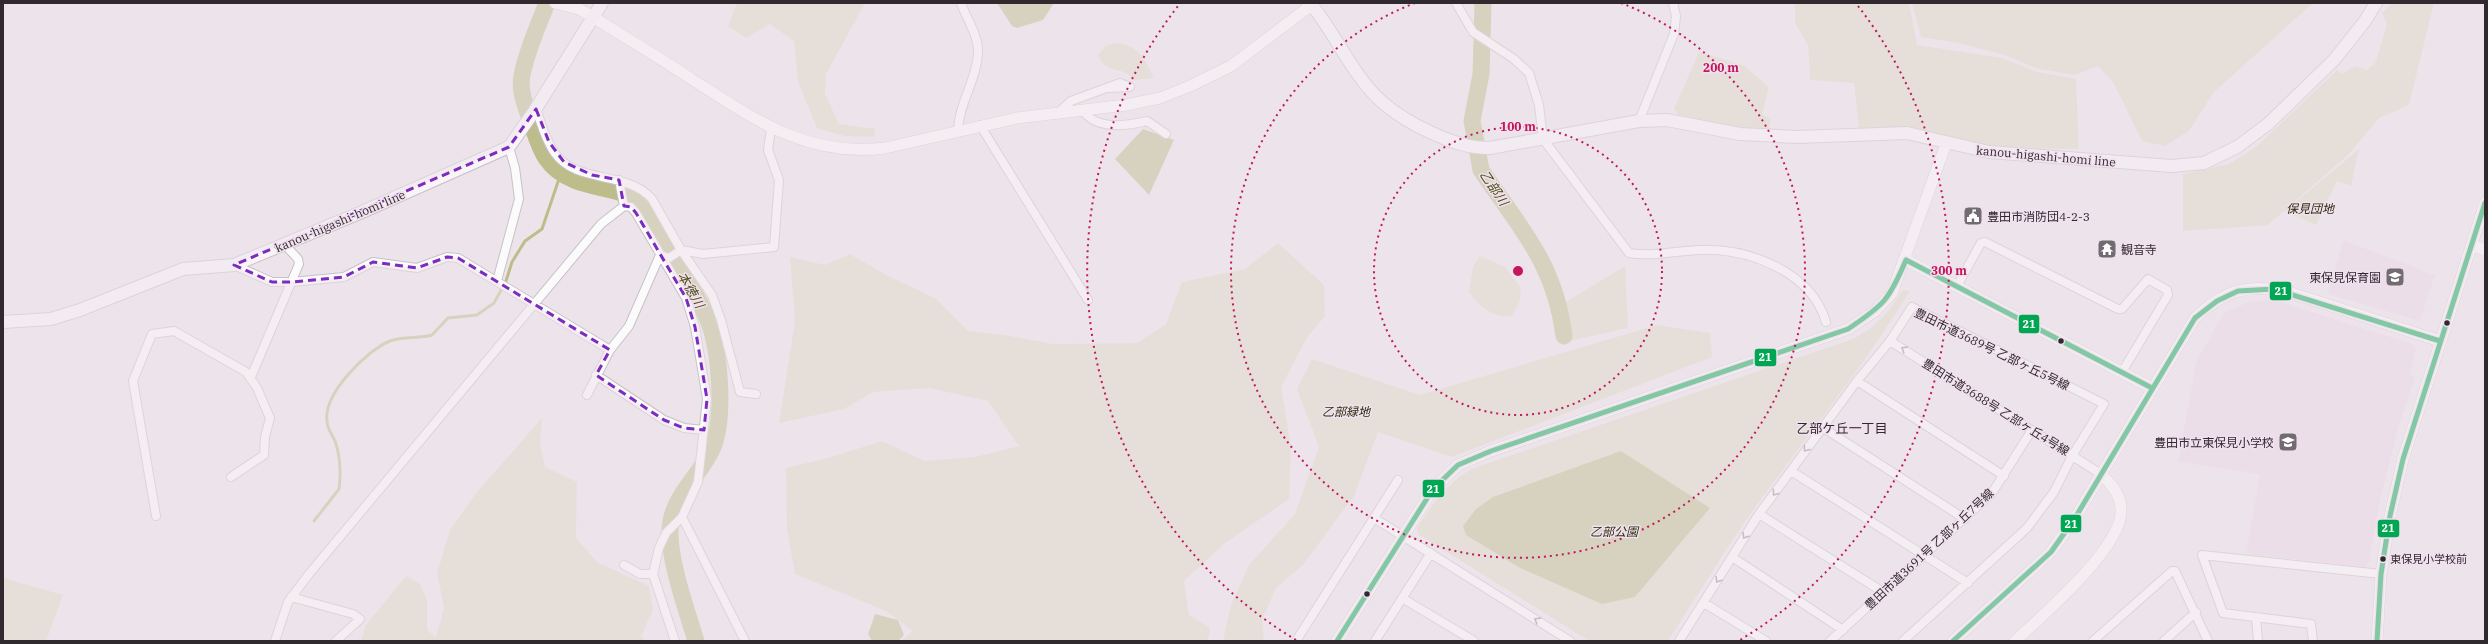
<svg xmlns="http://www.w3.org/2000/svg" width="2488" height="644" font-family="'IBM Plex Serif','Noto Sans JP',serif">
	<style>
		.built { fill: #e9d8e5 }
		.green { fill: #dddac3 }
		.water { fill: #bdbd8b }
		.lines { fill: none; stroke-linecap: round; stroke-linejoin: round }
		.stream { stroke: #bdbd8b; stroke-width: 3 }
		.river { stroke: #bdbd8b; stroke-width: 17 }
		.minor-casing { stroke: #c7c1c6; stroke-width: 10 }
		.tertiary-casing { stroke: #c7c1c6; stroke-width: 12 }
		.secondary-casing { stroke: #c7c1c6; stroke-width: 14 }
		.minor { stroke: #fcfbfc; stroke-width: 8 }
		.tertiary { stroke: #fcfbfc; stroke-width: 11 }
		.secondary { stroke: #f9f4f8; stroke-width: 12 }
		.bus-1-casing { stroke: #f1e0ee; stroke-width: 8 }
		.bus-1 { stroke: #00a651; stroke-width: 5 }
		.oneway { stroke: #969296 }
		.marked { fill: none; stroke: #7b2cbf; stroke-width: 3; stroke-dasharray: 8 5; stroke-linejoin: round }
		.ring { fill: none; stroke: #c2185b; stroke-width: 2; stroke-dasharray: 2 4 }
		.bus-dot { fill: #302a2f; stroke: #f1e0ee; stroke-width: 1.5 }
		.labels { text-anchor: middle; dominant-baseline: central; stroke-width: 3; stroke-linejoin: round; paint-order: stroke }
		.bus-label { font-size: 11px; fill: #302a2f; stroke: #f1e0ee; text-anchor: start }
		.street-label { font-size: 12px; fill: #302a2f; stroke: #f1e0ee }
		.park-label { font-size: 12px; font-style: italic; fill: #2b2c0b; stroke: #f1e0ee }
		.poi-label { font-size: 12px; fill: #302a2f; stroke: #f1e0ee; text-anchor: start }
		.water-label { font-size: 13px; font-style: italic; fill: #47480f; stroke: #f1e0ee }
		.neighbourhood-label { font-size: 13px; fill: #302a2f; stroke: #f1e0ee }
		.centre { fill: #c2185b; stroke: #f1e0ee; stroke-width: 2 }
		.ring-label { font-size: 12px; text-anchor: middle; font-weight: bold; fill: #c2185b; stroke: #f1e0ee; stroke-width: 3; stroke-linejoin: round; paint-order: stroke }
		.line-badge { stroke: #f1e0ee; stroke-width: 1.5 }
		.badge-label { font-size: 11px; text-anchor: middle; font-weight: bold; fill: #fff }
	</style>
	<rect width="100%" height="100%" fill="#ede4eb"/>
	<!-- built -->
	<path class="built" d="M 2343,240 L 2435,275 L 2420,321 L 2328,294 Z
		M 2274,300 L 2413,344 L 2416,349 L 2410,374 L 2415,377 L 2400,422 L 2380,500 L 2369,562 L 2365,567 L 2246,554 L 2260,474 L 2178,462 L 2196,362 L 2224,312 L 2252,301 Z"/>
	<!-- green -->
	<path class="green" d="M 737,3 L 865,3 L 826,74 L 825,94 L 839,124 L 875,129 L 874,137 L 844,136 L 817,128 L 798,82 L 794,41 L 770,24 L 746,38 L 728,26 Z
		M 1795,3 L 1909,3 L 1917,45 L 2002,58 L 2037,72 L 2076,79 L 2079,149 L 1989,148 L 1859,129 L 1854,83 L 1810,80 L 1808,45 L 1795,23 Z
		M 1912,3 L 2313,3 L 2214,92 L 2189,131 L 2165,146 L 2142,141 L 2113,82 L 2098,66 L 2075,75 L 2038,69 L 2004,55 L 1958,43 L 1921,37 Z
		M 2392,3 L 2434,3 L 2409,105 L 2379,118 L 2348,155 L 2268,225 L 2183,231 L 2183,174 L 2229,164 L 2256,147 L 2337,70 L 2343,74 L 2354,66 L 2367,70 L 2376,62 L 2387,24 L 2382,13 Z
		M 1117,43 C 1139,46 1144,58 1154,78 L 1134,80 C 1121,64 1106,76 1098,55 L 1106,46 Z
		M 1699,52 L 1743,65 L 1769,87 L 1762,114 L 1771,120 L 1768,131 L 1732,128 L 1678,115 L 1674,109 Z
		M 2359,149 L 2351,186 L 2337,181 L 2316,225 L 2285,211 Z
		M 1278,243 L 1324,285 L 1325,316 L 1306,339 L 1281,387 L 1291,447 L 1289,499 L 1225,543 L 1184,581 L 1189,615 L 1210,628 L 1208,641 L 901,641 L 913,631 L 884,610 L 795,574 L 787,529 L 786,468 L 828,458 L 882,441 L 924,461 L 975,457 L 1019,446 L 988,401 L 929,388 L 873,392 L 844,409 L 779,423 L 795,321 L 790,257 L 825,265 L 850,254 L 888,276 L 935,298 L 968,331 L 1004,335 L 1053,344 L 1137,343 L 1166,324 L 1182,282 L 1245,269 Z
		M 1480,256 L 1505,267 L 1521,288 L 1520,301 L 1512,316 C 1493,318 1480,307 1469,292 L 1473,267 Z
		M 1625,266 L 1628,328 L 1570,341 L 1566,302 Z
		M 1903,290 L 1910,291 C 1863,367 1808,435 1756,506 C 1725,550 1697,596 1668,641 L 1589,641 L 1418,534 L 1417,528 C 1432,504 1447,484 1471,469 L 1853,339 C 1879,325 1887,313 1903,290 Z
		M 1657,325 L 1710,333 L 1712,357 L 1452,457 L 1378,432 L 1354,496 L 1303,565 L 1276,588 L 1262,620 L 1264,641 L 1223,641 L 1231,605 L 1249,565 L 1295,514 L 1319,447 L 1297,389 L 1312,359 L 1420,395 Z
		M 542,418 L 540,445 L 545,467 L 577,482 L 576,538 L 598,563 L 649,586 L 653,610 L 641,636 L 645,641 L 361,641 L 366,625 L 406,576 L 420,584 L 427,600 L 427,630 L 436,637 L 444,608 L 437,573 L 450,530 L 477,492 Z
		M 3,578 L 63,595 L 46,641 L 3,641 Z"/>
	<!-- water -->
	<path class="water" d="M 997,3 L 1054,3 L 1043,20 L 1017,28 L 1012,26 Z
		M 1143,129 L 1174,140 L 1149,195 L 1115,159 Z
		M 1621,451 L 1710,508 L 1635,597 L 1602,604 L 1520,568 L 1466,535 L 1463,526 L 1476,509 L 1493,497 Z
		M 875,614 L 898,620 L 904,635 L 898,641 L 872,641 L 868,634 Z"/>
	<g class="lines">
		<!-- stream -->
		<path class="stream" d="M 314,521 L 339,489 C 341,475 340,457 336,444 C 334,436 327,430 327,421 C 323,394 367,350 390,341 C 403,336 419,339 432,335 L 448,318 L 477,315 L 494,303 L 506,281 L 512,262 L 525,241 L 542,229 L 561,173"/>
		<!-- river -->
		<path class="river" d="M 547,3 C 538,26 527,50 522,75 C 519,91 525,104 530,119 C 540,147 543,167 574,180 C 595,189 622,188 640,203 C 652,218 661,237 671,254 C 683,276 699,297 708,320 C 720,350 725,417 713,447 C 702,473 676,493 671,521 C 665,551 687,611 696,641
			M 1483,3 L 1481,74 L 1472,121 L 1481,170 C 1520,228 1555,263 1564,336"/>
		<!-- minor casing -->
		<g class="minor-casing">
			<path id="minor" d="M 1456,3 L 1473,32 L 1514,59 L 1529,73 L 1539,105 L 1543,139 L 1629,253 C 1652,257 1676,251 1699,250 C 1748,248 1811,271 1826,322
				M 536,109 C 541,123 545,139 554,152 C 576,185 627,170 652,199 L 681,250 L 712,295 L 721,320 L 740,392 L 756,394
				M 1083,111 C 1097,130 1127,126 1147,121 L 1166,134
				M 1059,112 L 1071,101 L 1120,83 L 1130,87 L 1108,88
				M 1639,121 L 1674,34 L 1676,16 L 1673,3
				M 980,125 L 1088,300
				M 958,130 C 959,103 977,79 978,53 C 979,36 966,18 961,3
				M 619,180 L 624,206
				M 660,255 L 669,258 L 681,250 L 703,254 L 774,247 L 779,180 L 768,150 L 771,129
				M 234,265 L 272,282 L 292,282 L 344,277 L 373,262 L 417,268 L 447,257 L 458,258 L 610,350
				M 497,281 L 519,199 L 515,168 L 509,147
				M 1957,286 L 1981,243 L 1985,242 L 2118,309 L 2122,309 L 2148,279 L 2167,290 L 2168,295 L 2122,372
				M 1890,341 L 2101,474
				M 596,375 L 664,420 L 684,428 L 704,430
				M 251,377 L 299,264 L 298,259 L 285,245
				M 1857,381 L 2004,476
				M 587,395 L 610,350 L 629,326 L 660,255
				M 1822,427 L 1965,519
				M 1791,471 L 1968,583
				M 1759,514 L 1883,592
				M 156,516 L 133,381 L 152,334 L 174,331 L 246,372 L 257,388 L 270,418 L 265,437 L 264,455 L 231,477
				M 682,517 L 745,641
				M 1374,518 L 1570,641
				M 1732,557 L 1843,630
				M 624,565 L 640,574 L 653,574
				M 291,597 L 353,614 L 360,619 L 336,641
				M 1402,598 L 1474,641
				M 1704,603 L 1766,641
				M 2256,618 L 2258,641
				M 275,641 L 288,602 L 309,574 L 601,224 L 624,206 L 631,207 L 636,213 L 686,298 L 695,327 L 707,399 L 698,482 L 682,517 L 666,533 L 659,548 L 653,574 L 675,641
				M 1296,641 L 1398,480
				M 1375,641 L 1431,553
				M 1679,641 L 1759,514 L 1857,381 L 1890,341 L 1912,307 L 2104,404 L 2072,456 L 2054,492 L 2027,528 L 1903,641
				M 1830,641 L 1992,493 L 2032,430
				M 2093,641 L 2172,571 L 2175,571 L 2208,641
				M 2164,641 L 2196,612
				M 2313,641 L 2311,624 L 2223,613 L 2202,555 L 2381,574"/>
		</g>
		<!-- tertiary casing -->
		<g class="tertiary-casing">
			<path id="tertiary" d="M 555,3 L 579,9 L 593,17 C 626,38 660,58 693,80 C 754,119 808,158 885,148 L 1017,118 L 1126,105 L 1160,98 L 1190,86 L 1231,66 L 1314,3
				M 2472,245 L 2485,250
				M 1906,260 L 2152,388
				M 1337,641 L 1433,489 L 1458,465 L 1491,451 L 1848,329 L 1875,311 L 1892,293 L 1946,144
				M 1953,641 L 2051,552 L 2075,518 L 2195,318 C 2225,290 2248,283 2288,292 L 2440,341
				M 2015,641 C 2042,616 2119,550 2121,513 C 2122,496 2113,486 2101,474
				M 2377,641 L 2381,574 L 2390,516 L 2403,459 L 2485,203"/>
		</g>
		<!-- secondary casing -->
		<g class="secondary-casing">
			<path id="secondary" d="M 1310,3 C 1336,34 1352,75 1382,102 C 1397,115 1414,125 1432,133 C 1452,142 1468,148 1490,148 L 1639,121 L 1667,120 L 1740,134 L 1797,137 L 1907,133 L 1989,152 L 2171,166 L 2204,163 L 2237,147 L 2268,124 L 2334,60 L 2365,21 L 2376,3
				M 3,322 L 51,319 L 80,310 L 183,269 L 234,265 L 362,212 L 509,147 L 533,113 L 602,3"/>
		</g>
		<!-- minor -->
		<use href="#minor" class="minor"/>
		<!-- tertiary -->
		<use href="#tertiary" class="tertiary"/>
		<!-- secondary -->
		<use href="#secondary" class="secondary"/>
		<!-- bus-1 casing -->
		<g class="bus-1-casing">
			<path id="bus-1" d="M 1906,260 L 2152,388
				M 1337,641 L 1433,489 L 1458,465 L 1491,451 L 1848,329 C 1884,305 1889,300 1906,260
				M 1953,641 L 2051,552 L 2075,518 L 2195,318 L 2217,301 L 2238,291 L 2274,289 L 2440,341
				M 2377,641 L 2381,574 L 2390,516 L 2403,459 L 2485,203"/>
		</g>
		<!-- bus-1 -->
		<use href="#bus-1" class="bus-1"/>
	</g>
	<!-- one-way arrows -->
	<defs><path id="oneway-chevron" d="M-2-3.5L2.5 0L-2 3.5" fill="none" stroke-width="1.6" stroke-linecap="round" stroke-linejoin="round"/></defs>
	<g class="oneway">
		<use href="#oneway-chevron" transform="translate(1904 349) rotate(-148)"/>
		<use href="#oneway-chevron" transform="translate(1806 449) rotate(126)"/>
		<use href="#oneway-chevron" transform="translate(1775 493) rotate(126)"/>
		<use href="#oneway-chevron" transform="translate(1745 536) rotate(122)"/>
		<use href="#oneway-chevron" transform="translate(1718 580) rotate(122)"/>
		<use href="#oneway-chevron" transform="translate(1537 620) rotate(-148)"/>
	</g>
	<!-- marked area -->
	<path d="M0 0H2488V644H0ZM 536,109 L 549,142 L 564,162 L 592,175 L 619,180 L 624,206 L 631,207 L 636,213 L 686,298 L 695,327 L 707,399 L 704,430 L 684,428 L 664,420 L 596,375 L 610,350 L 458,258 L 447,257 L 417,268 L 373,262 L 344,277 L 292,282 L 272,282 L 234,265 L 509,147 Z" fill="#ede4eb" fill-opacity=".55" fill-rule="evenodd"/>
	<path class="marked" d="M 536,109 L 549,142 L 564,162 L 592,175 L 619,180 L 624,206 L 631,207 L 636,213 L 686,298 L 695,327 L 707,399 L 704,430 L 684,428 L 664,420 L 596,375 L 610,350 L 458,258 L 447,257 L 417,268 L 373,262 L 344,277 L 292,282 L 272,282 L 234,265 L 509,147 Z"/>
	<!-- distance rings -->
	<g class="ring">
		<circle cx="1518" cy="271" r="144"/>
		<path d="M1621 3A287 287 0 1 1 1415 3"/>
		<path d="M1296 640A431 431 0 0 1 1178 6M1858 6A431 431 0 0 1 1740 640"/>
	</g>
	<!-- icons -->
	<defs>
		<g id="civic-square" transform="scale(1)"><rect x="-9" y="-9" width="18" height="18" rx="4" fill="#726b71" stroke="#f1e0ee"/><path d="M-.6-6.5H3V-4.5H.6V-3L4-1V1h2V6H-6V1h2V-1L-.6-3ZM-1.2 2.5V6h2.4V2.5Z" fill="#fff"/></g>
		<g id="temple-square" transform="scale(1)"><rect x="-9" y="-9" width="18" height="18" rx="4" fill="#726b71" stroke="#f1e0ee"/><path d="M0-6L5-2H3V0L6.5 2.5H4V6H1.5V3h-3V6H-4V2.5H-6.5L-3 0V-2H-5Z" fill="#fff"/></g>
		<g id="school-square" transform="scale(1)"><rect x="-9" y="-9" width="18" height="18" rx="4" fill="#726b71" stroke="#f1e0ee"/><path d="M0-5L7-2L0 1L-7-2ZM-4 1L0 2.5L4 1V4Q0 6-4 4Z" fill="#fff"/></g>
	</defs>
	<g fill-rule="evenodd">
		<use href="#civic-square" x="1973" y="216"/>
		<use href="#temple-square" x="2107" y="249"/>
		<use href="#school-square" x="2395" y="277"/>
		<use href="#school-square" x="2288" y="442"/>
	</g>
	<!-- markers -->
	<g class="bus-dot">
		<circle cx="2447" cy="323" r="3.5"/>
		<circle cx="2061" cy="341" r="3.5"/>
		<circle cx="2383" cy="559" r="3.5"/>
		<circle cx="1367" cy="594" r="3.5"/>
	</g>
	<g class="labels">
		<!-- bus labels -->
		<g class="bus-label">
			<text x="2390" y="559">東保見小学校前</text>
		</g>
		<!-- street labels -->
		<g class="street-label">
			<text transform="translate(2046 156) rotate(5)">kanou-higashi-homi line</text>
			<text transform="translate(340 221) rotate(-23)">kanou-higashi-homi line</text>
			<text transform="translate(1992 349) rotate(26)">豊田市道3689号 乙部ヶ丘5号線</text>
			<text transform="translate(1996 407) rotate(32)">豊田市道3688号 乙部ヶ丘4号線</text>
			<text transform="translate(1929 549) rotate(-43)">豊田市道3691号 乙部ヶ丘7号線</text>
		</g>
		<!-- park labels -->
		<g class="park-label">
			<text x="2310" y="208">保見団地</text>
			<text x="1346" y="411">乙部緑地</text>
			<text x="1614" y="531">乙部公園</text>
		</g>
		<!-- poi labels -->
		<g class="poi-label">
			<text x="1987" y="216">豊田市消防団4-2-3</text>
			<text x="2121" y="249">観音寺</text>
			<text x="2381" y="277" text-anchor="end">東保見保育園</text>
			<text x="2274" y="442" text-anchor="end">豊田市立東保見小学校</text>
		</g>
		<!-- water labels -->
		<g class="water-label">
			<text transform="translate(1494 188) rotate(56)">乙部川</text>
			<text transform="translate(691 290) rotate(60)">本徳川</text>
		</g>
		<!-- neighbourhood labels -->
		<g class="neighbourhood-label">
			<text x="1842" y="428">乙部ケ丘一丁目</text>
		</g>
	</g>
	<circle cx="1518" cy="271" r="6" class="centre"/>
	<g class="ring-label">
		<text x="1721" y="72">200 m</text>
		<text x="1518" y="131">100 m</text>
		<text x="1949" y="275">300 m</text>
	</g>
	<g class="line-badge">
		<rect x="2269" y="281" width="23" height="20" rx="4" fill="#00a651"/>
		<rect x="2018" y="314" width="22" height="20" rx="4" fill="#00a651"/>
		<rect x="1754" y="348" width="23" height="19" rx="4" fill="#00a651"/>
		<rect x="1422" y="479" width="23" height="19" rx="4" fill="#00a651"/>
		<rect x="2060" y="514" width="22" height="19" rx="4" fill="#00a651"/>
		<rect x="2377" y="519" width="23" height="19" rx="4" fill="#00a651"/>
	</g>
	<g class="badge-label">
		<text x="2281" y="295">21</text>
		<text x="2029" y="328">21</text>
		<text x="1765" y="361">21</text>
		<text x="1433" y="493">21</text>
		<text x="2071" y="528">21</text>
		<text x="2388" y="532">21</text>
	</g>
	<!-- border -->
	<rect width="2488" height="644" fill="none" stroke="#302a2f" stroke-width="8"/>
</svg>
